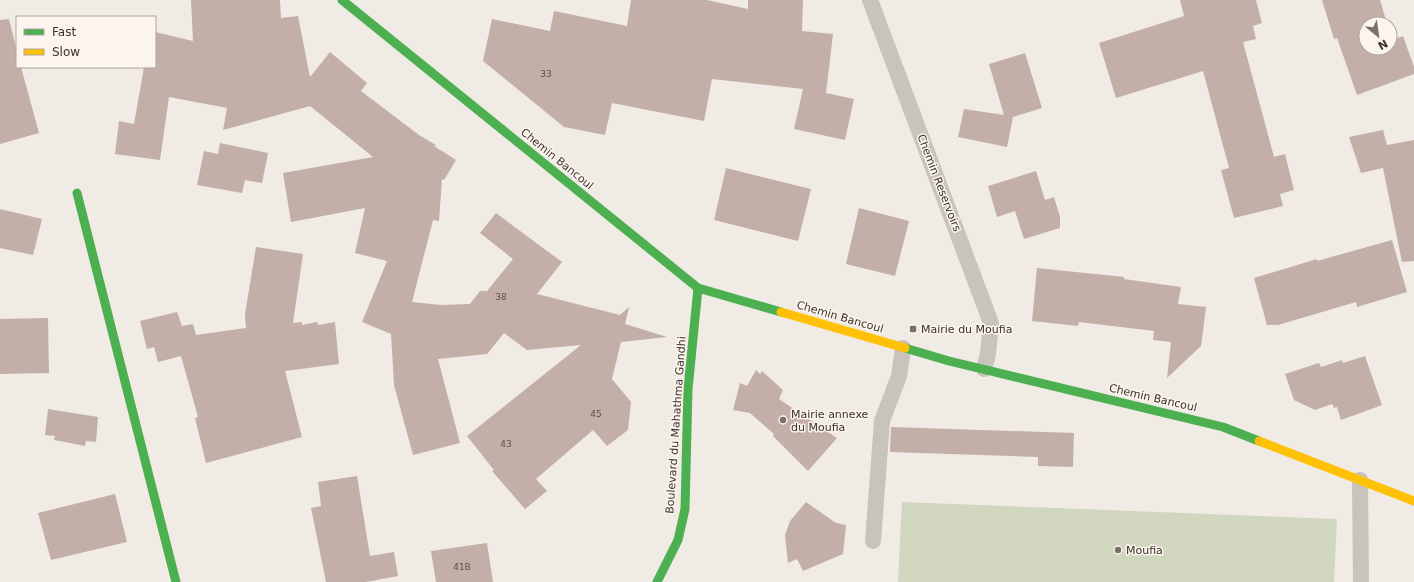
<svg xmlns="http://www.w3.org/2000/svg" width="1414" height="582" font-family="'DejaVu Sans',sans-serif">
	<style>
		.green { fill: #d1d6bf }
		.building { fill: #c3afa7 }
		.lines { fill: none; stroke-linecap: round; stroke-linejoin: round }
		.lane { stroke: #c9c3be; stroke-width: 16 }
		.fast { stroke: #4caf50; stroke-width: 9 }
		.slow { stroke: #ffc107; stroke-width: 9 }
		.poi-dot { fill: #7a716c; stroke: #fbf5ee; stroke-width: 1.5 }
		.labels { text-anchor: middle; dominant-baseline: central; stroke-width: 3; stroke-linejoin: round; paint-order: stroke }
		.number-label { font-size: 9px; fill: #5d504a }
		.street-label { font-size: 11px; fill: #3b302b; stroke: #fbf5ee }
		.poi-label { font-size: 11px; fill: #3b302b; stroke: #fbf5ee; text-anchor: start }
	</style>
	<rect width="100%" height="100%" fill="#f0ebe5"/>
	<!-- green -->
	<path class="green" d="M 902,502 L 1337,519 L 1334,582 L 898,582 Z"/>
	<!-- building -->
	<path class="building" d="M 191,0 L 280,0 L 281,18 L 298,16 L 310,77 L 330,52 L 367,83 L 361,91 L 419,135 L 436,145 L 434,146 L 456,160 L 444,180 L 442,179 L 439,221 L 433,220 L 412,302 L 441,305 L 470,304 L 480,291 L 487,291 L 513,259 L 480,233 L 496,213 L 562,262 L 537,294 L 620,315 L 629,307 L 625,324 L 667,337 L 621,342 L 612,379 L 631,402 L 628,430 L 607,446 L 593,430 L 536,479 L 547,491 L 525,509 L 492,471 L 494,470 L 467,436 L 581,345 L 527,350 L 504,333 L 487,354 L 438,359 L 460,443 L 413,455 L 394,385 L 391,334 L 362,322 L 387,261 L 355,253 L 365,208 L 291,222 L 283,173 L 373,157 L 310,106 L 223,130 L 227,108 L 169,97 L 160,160 L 115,154 L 119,121 L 134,124 L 144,67 L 155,67 L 155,32 L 193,41 Z
		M 631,0 L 707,0 L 748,9 L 748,0 L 803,0 L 802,31 L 833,34 L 826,93 L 854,99 L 845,140 L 794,129 L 803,89 L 712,79 L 704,121 L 612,103 L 605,135 L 564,127 L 483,61 L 492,19 L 550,31 L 554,11 L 627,26 Z
		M 1180,0 L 1256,0 L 1262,23 L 1253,26 L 1256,39 L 1243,42 L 1274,157 L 1285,154 L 1294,190 L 1280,194 L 1283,206 L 1234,218 L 1221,170 L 1229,168 L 1203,71 L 1116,98 L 1099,43 L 1184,16 Z
		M 1322,0 L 1380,0 L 1387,24 L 1366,24 L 1366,48 L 1390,48 L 1390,32 L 1392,40 L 1403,36 L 1414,67 L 1414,74 L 1357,95 L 1337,38 L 1334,39 Z
		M 9,19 L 17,51 L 17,67 L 21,67 L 39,133 L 0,144 L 0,20 Z
		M 1025,53 L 1042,108 L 1013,117 L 1007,147 L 958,137 L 964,109 L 1004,115 L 989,64 Z
		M 1383,130 L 1387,145 L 1414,140 L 1414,261 L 1402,262 L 1383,168 L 1361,173 L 1349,137 Z
		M 220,143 L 268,153 L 262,183 L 245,180 L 242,193 L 197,185 L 204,151 L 218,154 Z
		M 726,168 L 811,189 L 798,241 L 714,220 Z
		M 1036,171 L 1045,200 L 1054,197 L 1060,217 L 1060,228 L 1024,239 L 1015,211 L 997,217 L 988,186 Z
		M 859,208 L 909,221 L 895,276 L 846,264 Z
		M 0,209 L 42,219 L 33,255 L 0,248 Z
		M 1392,240 L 1407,292 L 1357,307 L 1356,302 L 1278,325 L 1267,325 L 1254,278 L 1317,259 L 1317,261 Z
		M 256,247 L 303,254 L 293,323 L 302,322 L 302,325 L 317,322 L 318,325 L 335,322 L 339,364 L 285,371 L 302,437 L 206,463 L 195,418 L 198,417 L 181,356 L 158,362 L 154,347 L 147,349 L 140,321 L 177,312 L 182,326 L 193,324 L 196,335 L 246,328 L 245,314 Z
		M 1037,268 L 1124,277 L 1124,279 L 1181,287 L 1178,304 L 1206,307 L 1201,346 L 1167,378 L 1171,342 L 1153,340 L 1154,331 L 1079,322 L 1078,326 L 1032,321 Z
		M 48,318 L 49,373 L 0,374 L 0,319 Z
		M 1365,356 L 1382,405 L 1341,420 L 1337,407 L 1334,408 L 1332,404 L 1315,410 L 1294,400 L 1285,374 L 1319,363 L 1321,367 L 1342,360 L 1343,363 Z
		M 756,370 L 760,374 L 762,371 L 783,390 L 779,399 L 837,438 L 808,471 L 773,436 L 774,434 L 750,413 L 733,410 L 740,383 L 747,386 Z
		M 48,409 L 98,417 L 96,442 L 86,441 L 85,446 L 54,440 L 55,436 L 45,435 Z
		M 891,427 L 1074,433 L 1073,467 L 1038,466 L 1038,457 L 890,452 Z
		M 357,476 L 370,556 L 394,552 L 398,576 L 366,582 L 326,582 L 311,508 L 321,506 L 318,482 Z
		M 115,494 L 127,542 L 51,560 L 38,513 Z
		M 806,502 L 836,523 L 846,525 L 843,554 L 803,571 L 797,559 L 788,563 L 785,535 L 790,521 Z
		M 487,543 L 493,582 L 436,582 L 431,551 Z"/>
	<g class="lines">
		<!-- lane -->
		<path class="lane" d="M 870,0 L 991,323 L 988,354 L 984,369
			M 1360,480 L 1361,582
			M 873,541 L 882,421 L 899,376 L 903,348"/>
		<!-- fast -->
		<path class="fast" d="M 342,0 L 698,288 L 781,312
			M 77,193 L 176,582
			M 905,348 L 949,361 L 1223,427 L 1259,441
			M 657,582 L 678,540 L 685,509 L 688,389 L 698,288"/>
		<!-- slow -->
		<path class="slow" d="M 781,312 L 905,348
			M 1259,441 L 1414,501"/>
	</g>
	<!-- markers -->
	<g class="poi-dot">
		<rect x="909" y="325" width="8" height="8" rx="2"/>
		<circle cx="783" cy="420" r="4"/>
		<circle cx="1118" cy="550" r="4"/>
	</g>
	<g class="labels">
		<!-- number labels -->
		<g class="number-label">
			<text x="546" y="74">33</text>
			<text x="501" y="297">38</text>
			<text x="596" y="414">45</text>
			<text x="506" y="444">43</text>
			<text x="462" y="567">41B</text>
		</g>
		<!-- street labels -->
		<g class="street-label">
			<text transform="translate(557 159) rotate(39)">Chemin Bancoul</text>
			<text transform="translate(939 183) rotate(69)">Chemin Reservoirs</text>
			<text transform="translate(840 317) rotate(16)">Chemin Bancoul</text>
			<text transform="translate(1153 398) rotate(13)">Chemin Bancoul</text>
			<text transform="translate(676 425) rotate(-86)">Boulevard du Mahathma Gandhi</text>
		</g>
		<!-- poi labels -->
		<g class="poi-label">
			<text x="921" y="329">Mairie du Moufia</text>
			<text x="791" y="414">Mairie annexe<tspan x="791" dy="13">du Moufia</tspan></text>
			<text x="1126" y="550">Moufia</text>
		</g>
	</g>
	<!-- legend -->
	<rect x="16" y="16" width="140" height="52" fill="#fbf5ee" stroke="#aea6a0"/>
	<rect x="24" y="29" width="20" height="6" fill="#4caf50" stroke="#aea6a0"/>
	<text x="52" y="36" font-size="12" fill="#3b302b">Fast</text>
	<rect x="24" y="49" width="20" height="6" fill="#ffc107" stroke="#aea6a0"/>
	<text x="52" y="56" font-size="12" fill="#3b302b">Slow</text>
	<!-- north arrow -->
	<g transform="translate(1378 36) rotate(151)"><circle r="19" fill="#fbf5ee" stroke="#aea6a0"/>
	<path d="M0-3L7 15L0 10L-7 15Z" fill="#7a716c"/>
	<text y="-6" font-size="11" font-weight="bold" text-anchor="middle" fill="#3b302b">N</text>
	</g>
</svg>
